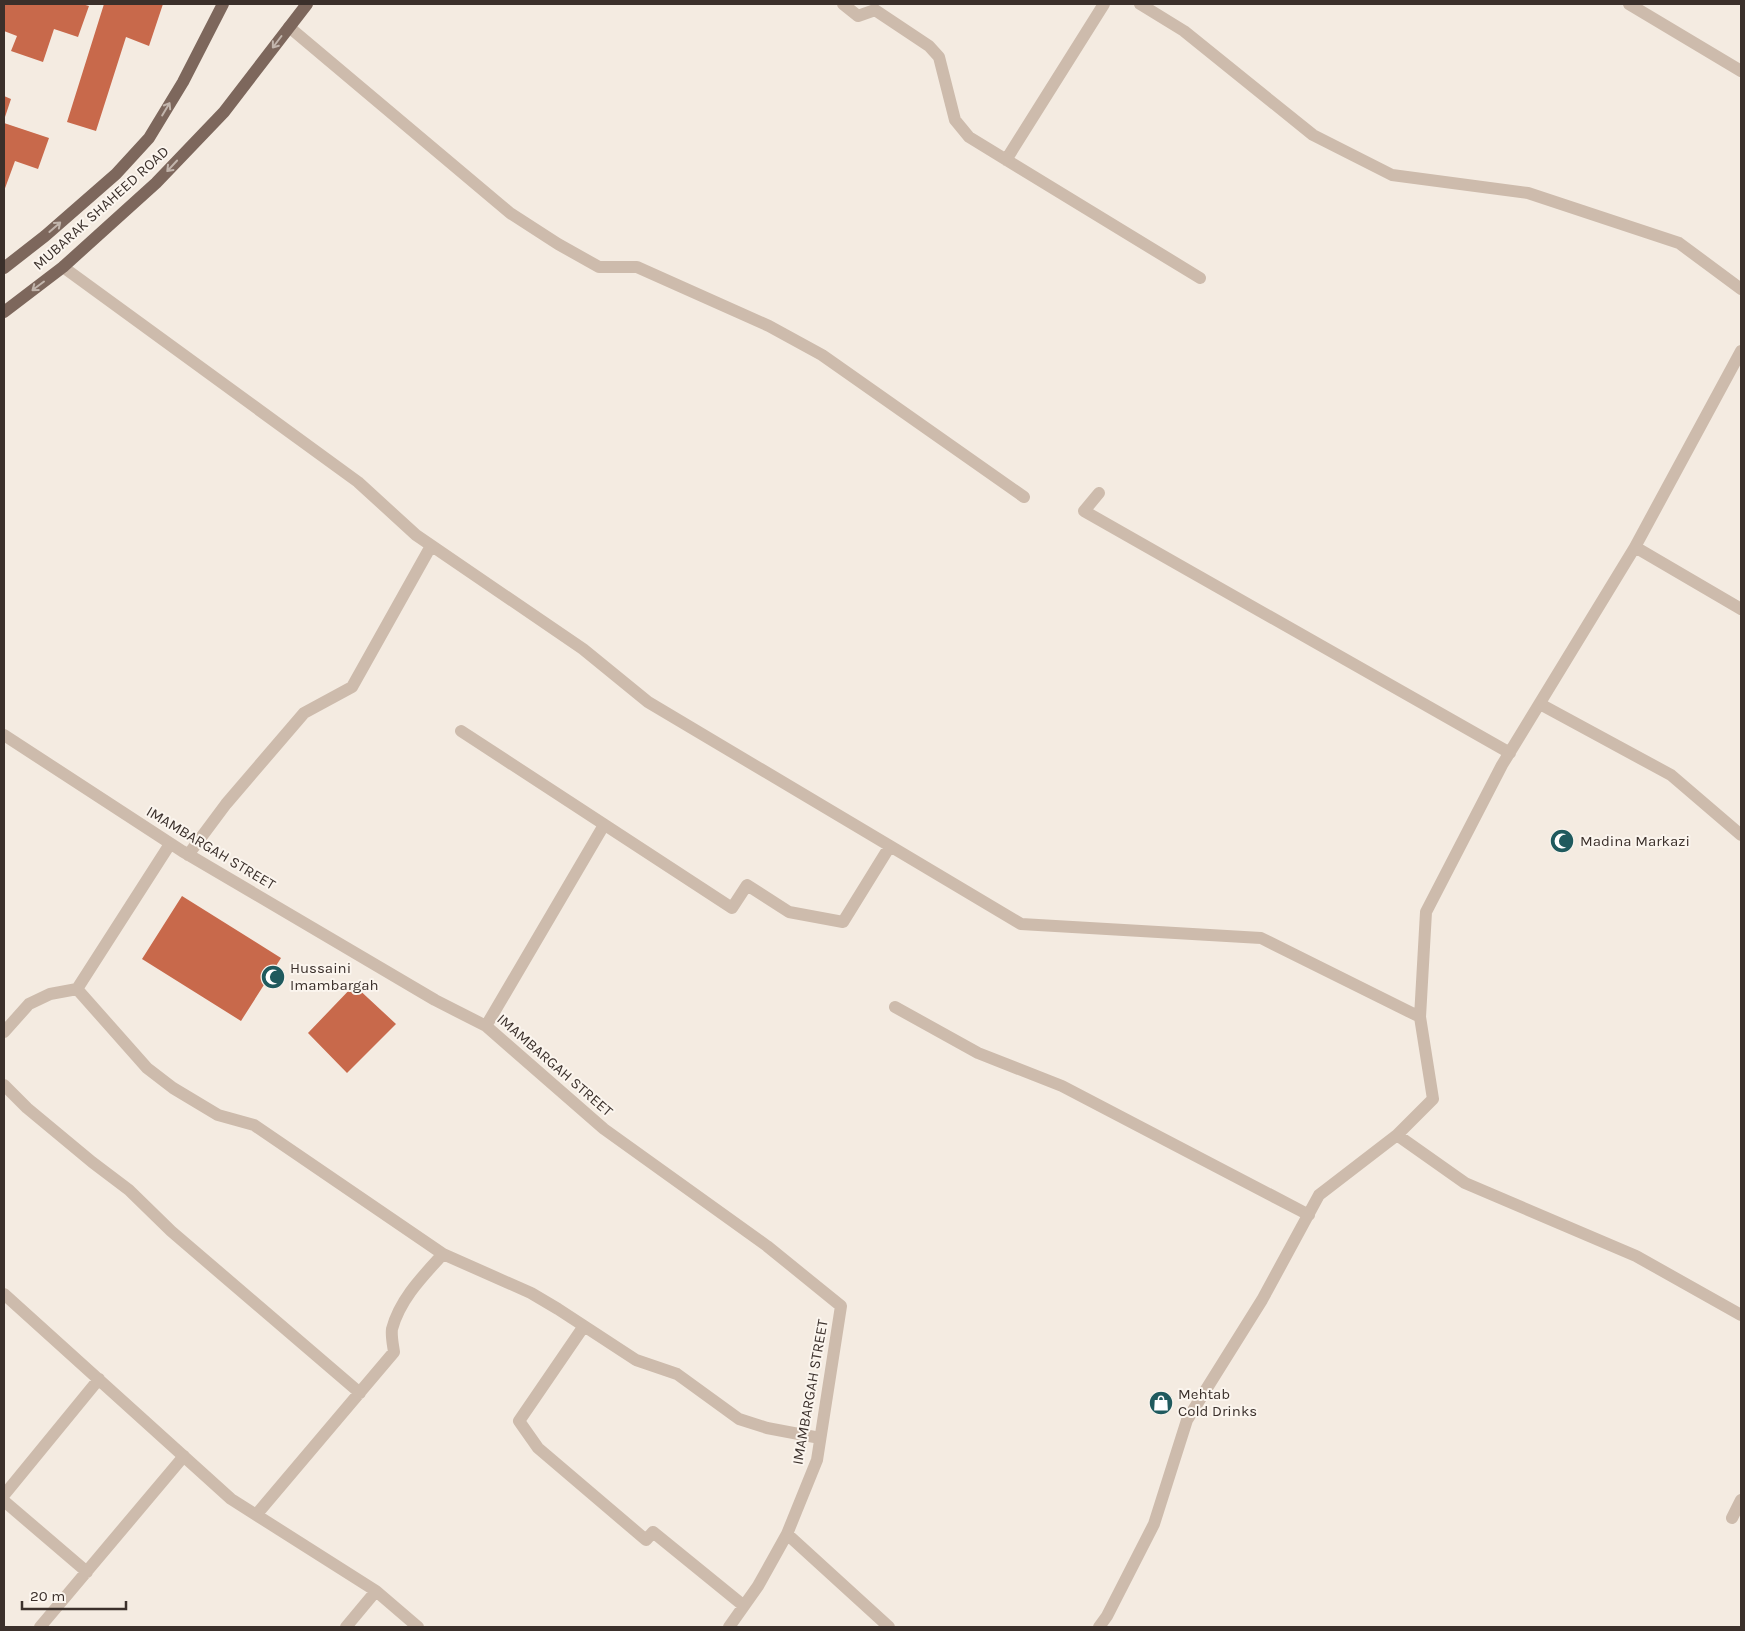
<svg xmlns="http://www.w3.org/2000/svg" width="1745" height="1631" font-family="Karla,sans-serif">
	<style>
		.building { fill: #c8694b }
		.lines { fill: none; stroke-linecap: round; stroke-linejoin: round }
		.minor { stroke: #cdbbac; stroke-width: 12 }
		.major { stroke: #7d675c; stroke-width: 12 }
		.oneway { stroke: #c2b5ac }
		.labels { text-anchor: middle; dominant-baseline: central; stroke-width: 4; stroke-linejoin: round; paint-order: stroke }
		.street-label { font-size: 15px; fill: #3b302b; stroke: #fbf5ee }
		.poi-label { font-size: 15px; fill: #3b302b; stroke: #fbf5ee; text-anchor: start }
	</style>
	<rect width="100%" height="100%" fill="#f4ebe1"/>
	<!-- building -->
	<path class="building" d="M 4,4 L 82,4 L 89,6 L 78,37 L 54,29 L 43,62 L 11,51 L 17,36 L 4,31 Z
		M 104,4 L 163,4 L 149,46 L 126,37 L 96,131 L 67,122 Z
		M 4,96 L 11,99 L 4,120 Z
		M 4,123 L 49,138 L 38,169 L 15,161 L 4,191 Z
		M 182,896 L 281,958 L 241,1021 L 142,959 Z
		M 354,985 L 396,1024 L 347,1073 L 308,1033 Z"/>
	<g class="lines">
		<!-- minor -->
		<path class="minor" d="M 843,4 L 858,16 L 875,10 L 929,46 L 939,57 L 955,120 L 969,137 L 1200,278
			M 1140,4 L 1184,31 L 1313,135 L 1392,175 L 1528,193 L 1679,243 L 1741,289
			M 1629,4 L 1741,71
			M 289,27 L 510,213 L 558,244 L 599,267 L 637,267 L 769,326 L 822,355 L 1024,497
			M 1006,160 L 1104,4
			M 63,267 L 358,482 L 416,535 L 583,649 L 648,702 L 1021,924 L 1261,938 L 1420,1017
			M 1099,493 L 1084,511 L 1510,753
			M 1635,547 L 1741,609
			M 1540,704 L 1671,775 L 1741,835
			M 461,731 L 732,908 L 747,885 L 789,912 L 843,922 L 890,846
			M 4,735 L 182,851 L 435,1000 L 486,1026 L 604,1129 L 767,1246 L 841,1306 L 817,1460 L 787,1534 L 758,1586 L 729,1627
			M 188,855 L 226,804 L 304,713 L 352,687 L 431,546
			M 77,989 L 147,1068 L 173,1088 L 218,1115 L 254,1125 L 443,1254 L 531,1293 L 558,1309 L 636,1360 L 677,1374 L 739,1419 L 767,1428 L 820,1438
			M 895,1007 L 978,1053 L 1062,1086 L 1309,1215
			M 486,1026 L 604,825
			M 4,1032 L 29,1004 L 50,994 L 77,989 L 170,844
			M 4,1085 L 27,1108 L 92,1162 L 129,1190 L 171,1231 L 360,1393
			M 1397,1135 L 1465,1183 L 1636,1256 L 1741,1315
			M 4,1294 L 231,1499 L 376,1591 L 418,1627
			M 584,1326 L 519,1421 L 538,1448 L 646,1540 L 653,1532 L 744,1606
			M 4,1495 L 99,1379
			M 4,1501 L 87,1572
			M 256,1515 L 394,1352 C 393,1345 391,1336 392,1329 C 400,1299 423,1276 443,1254
			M 1732,1518 L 1741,1500
			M 787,1534 L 889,1627
			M 40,1627 L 184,1456
			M 346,1627 L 376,1591
			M 1099,1627 L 1107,1616 L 1154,1524 L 1187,1420 L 1262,1300 L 1319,1195 L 1397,1135 L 1433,1099 L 1420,1017 L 1426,912 L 1502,765 L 1635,547 L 1741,351"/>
		<!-- major -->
		<path class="major" d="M 4,268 L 45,236 L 116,174 L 149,138 L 183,82 L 223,4
			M 4,312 L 63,267 L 156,183 L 224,112 L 307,4"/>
	</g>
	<!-- one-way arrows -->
	<defs><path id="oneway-shaft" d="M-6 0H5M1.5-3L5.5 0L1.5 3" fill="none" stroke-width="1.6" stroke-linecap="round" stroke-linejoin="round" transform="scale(1.25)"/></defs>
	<g class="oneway">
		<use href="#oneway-shaft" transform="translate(277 42) rotate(127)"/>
		<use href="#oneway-shaft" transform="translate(166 109) rotate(-59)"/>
		<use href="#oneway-shaft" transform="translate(172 166) rotate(133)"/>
		<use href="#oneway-shaft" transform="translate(55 227) rotate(-41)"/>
		<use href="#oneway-shaft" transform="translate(38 286) rotate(143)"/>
	</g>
	<!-- icons -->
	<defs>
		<g id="mosque-disc" transform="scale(1.25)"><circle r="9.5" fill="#1f5a5e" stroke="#fbf5ee"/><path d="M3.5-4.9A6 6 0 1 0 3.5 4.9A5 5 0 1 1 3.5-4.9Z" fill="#fff"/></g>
		<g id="shop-disc" transform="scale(1.25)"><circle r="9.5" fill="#1f5a5e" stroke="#fbf5ee"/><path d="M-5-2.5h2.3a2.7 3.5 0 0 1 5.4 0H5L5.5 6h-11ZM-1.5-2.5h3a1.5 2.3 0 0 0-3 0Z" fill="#fff"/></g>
	</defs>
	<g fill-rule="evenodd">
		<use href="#mosque-disc" x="1562" y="841"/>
		<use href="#mosque-disc" x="273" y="977"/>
		<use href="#shop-disc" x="1161" y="1403"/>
	</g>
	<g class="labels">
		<!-- street labels -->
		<g class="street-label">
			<text transform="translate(101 208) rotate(-42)">MUBARAK SHAHEED ROAD</text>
			<text transform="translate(211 848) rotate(31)">IMAMBARGAH STREET</text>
			<text transform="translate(555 1065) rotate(41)">IMAMBARGAH STREET</text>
			<text transform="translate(810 1392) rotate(-80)">IMAMBARGAH STREET</text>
		</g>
		<!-- poi labels -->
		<g class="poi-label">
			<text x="1580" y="841">Madina Markazi</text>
			<text x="290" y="968">Hussaini<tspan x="290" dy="17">Imambargah</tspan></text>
			<text x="1178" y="1394">Mehtab<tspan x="1178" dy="17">Cold Drinks</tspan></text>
		</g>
	</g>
	<!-- border -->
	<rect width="1745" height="1631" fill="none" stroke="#3b302b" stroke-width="10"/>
	<!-- scale -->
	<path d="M22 1601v8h104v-8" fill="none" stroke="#3b302b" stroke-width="2.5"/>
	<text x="30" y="1601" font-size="15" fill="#3b302b" stroke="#fbf5ee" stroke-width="4" paint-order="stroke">20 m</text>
</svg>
